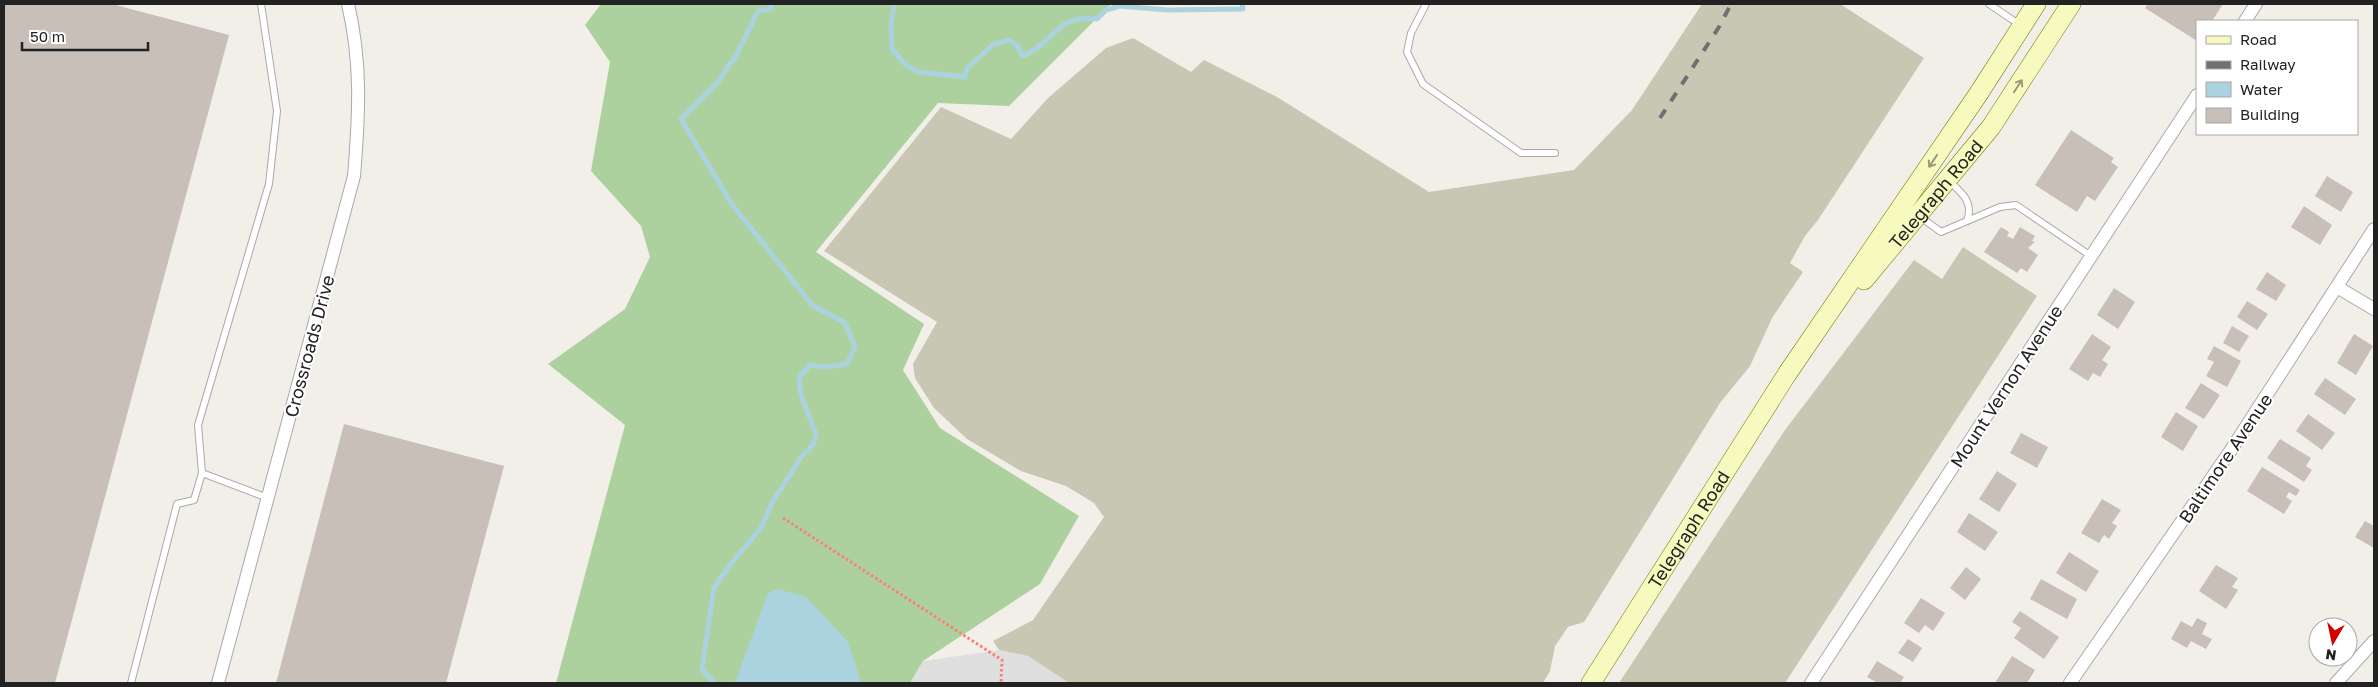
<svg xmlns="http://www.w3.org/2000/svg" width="2378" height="687" font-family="'Golos Text',sans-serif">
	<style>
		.residential { fill: #e0dfdf }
		.construction { fill: #c7c7b4 }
		.forest { fill: #add19e }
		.water { fill: #aad3df }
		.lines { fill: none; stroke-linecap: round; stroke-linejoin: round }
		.stream { stroke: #aad3df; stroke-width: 5 }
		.building { fill: #c7bfb8 }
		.lane-casing { stroke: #a9a9a9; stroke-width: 8 }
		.street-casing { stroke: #a9a9a9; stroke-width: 14 }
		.secondary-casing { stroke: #707d05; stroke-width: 20 }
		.path { stroke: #fa8072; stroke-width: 3; stroke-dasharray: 2.5 2.5; stroke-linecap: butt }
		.lane { stroke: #fff; stroke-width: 6 }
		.street { stroke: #fff; stroke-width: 12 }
		.secondary { stroke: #f7fabf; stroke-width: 19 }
		.rail { stroke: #707070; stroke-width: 4; stroke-dasharray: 10 10; stroke-linecap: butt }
		.oneway { stroke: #979978 }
		.labels { text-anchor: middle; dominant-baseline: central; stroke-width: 4; stroke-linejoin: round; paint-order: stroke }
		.street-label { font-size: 18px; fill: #222; stroke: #fff }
	</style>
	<rect width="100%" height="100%" fill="#f2efe9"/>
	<!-- residential -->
	<path class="residential" d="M 999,650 L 1028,656 L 1069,683 L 910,683 L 923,661 Z"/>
	<!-- construction -->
	<path class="construction" d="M 1702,4 L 1840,4 L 1924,58 L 1818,220 L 1805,236 L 1790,263 L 1803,272 L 1772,318 L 1750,366 L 1720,403 L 1584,622 L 1568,627 L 1555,646 L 1550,671 L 1543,683 L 1069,683 L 1028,656 L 999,650 L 993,641 L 1033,620 L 1104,517 L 1094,503 L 1066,486 L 1021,471 L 967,439 L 934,408 L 915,378 L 913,364 L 937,322 L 824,251 L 941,107 L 1011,139 L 1048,98 L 1106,48 L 1133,38 L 1191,72 L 1204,60 L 1277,97 L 1429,192 L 1574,170 L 1632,110 Z
		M 1963,247 L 2037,296 L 1785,683 L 1619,683 L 1785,430 L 1914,260 L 1942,279 Z"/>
	<!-- forest -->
	<path class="forest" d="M 601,4 L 1111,4 L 1009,106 L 938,103 L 816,252 L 924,324 L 903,370 L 940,428 L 1079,516 L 1040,584 L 923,661 L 910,683 L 556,683 L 625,425 L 548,364 L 625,309 L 650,257 L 641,226 L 591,171 L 610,62 L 585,25 Z"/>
	<!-- water -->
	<path class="water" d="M 778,589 L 806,597 L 848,642 L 861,683 L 735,683 L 768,593 Z"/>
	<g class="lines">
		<!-- stream -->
		<path class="stream" d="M 894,4 L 891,25 L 892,49 L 905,64 L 918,72 L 965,77 L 967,68 L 994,44 L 1010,40 L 1018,47 L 1023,56 C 1058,40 1055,14 1097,19 L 1106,10 L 1120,6 L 1167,10 L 1243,9 L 1242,4
			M 714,683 L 702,669 L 714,588 L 729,566 L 761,528 L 773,501 L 802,456 L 813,445 L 816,434 L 801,395 L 799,377 L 810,365 L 827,367 L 847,364 L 855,347 L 845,323 L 812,305 L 731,203 L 681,119 L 718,82 L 737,54 L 758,11 L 771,9 L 772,4"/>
	</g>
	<!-- building -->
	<path class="building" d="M 4,4 L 112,4 L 229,35 L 55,683 L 4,683 Z
		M 2148,4 L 2223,4 L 2212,21 L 2197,21 L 2197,41 L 2145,8 Z
		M 2071,130 L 2114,158 L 2111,162 L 2118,167 L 2095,201 L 2087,196 L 2077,212 L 2035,185 Z
		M 2327,176 L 2353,192 L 2341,212 L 2315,196 Z
		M 2304,206 L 2332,225 L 2320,245 L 2291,227 Z
		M 2001,227 L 2009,232 L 2007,236 L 2013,239 L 2020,227 L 2035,236 L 2032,241 L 2035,242 L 2028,248 L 2038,255 L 2027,272 L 2021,268 L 2017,273 L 1984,252 Z
		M 2267,272 L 2286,285 L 2276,301 L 2256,289 Z
		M 2114,288 L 2135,302 L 2118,329 L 2097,315 Z
		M 2247,301 L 2268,314 L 2257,330 L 2237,317 Z
		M 2232,326 L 2249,336 L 2239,352 L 2223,343 Z
		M 2092,334 L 2111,347 L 2102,360 L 2108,364 L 2100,377 L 2093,373 L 2088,381 L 2069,369 Z
		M 2354,334 L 2373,346 L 2356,375 L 2337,363 Z
		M 2214,346 L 2241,361 L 2227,387 L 2206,376 L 2214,362 L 2207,359 Z
		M 2325,378 L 2356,399 L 2345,415 L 2314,394 Z
		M 2201,383 L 2220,395 L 2204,419 L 2185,408 Z
		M 2176,412 L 2198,426 L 2183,451 L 2161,437 Z
		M 2308,414 L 2335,433 L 2322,450 L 2296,431 Z
		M 344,424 L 504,466 L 446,683 L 276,683 Z
		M 2021,433 L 2048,447 L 2037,468 L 2010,453 Z
		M 2280,439 L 2311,458 L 2306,466 L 2312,470 L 2304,482 L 2267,458 Z
		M 2262,467 L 2300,490 L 2296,496 L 2289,492 L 2286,497 L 2292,501 L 2284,514 L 2247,491 Z
		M 1997,471 L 2017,484 L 1999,512 L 1979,499 Z
		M 2102,499 L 2121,510 L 2112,523 L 2117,526 L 2109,539 L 2104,535 L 2099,543 L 2081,533 Z
		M 1969,513 L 1998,532 L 1985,551 L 1957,532 Z
		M 2365,521 L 2374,526 L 2374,548 L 2355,537 Z
		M 2069,552 L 2099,571 L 2086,592 L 2056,573 Z
		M 2216,565 L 2238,578 L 2232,587 L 2238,590 L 2226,609 L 2199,591 Z
		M 1966,567 L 1981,579 L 1965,600 L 1950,588 Z
		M 2041,579 L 2077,599 L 2067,619 L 2030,599 Z
		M 1921,598 L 1945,613 L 1933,631 L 1925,625 L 1919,633 L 1904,623 Z
		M 2020,611 L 2059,637 L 2044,659 L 2014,638 L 2021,628 L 2012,622 Z
		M 2197,618 L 2207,623 L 2202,634 L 2212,639 L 2206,649 L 2191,641 L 2187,648 L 2171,639 L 2181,621 L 2192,627 Z
		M 1908,639 L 1922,648 L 1913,662 L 1898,653 Z
		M 2012,656 L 2035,670 L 2027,683 L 1995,683 Z
		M 1877,661 L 1904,677 L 1900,683 L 1878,683 L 1867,677 Z"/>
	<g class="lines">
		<!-- lane casing -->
		<g class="lane-casing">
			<path id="lane" d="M 1426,4 L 1411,33 L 1407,52 L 1423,84 L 1521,153 L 1555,153
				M 1989,4 L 2020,25
				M 1949,181 C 1962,193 1974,202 1967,221
				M 1919,216 L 1941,232 L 2000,207 L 2016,205 L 2091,256
				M 202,473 L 198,425 L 269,184 L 277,111 L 261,4
				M 131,683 L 177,504 L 194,500 L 202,473 L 268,498"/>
		</g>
		<!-- street casing -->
		<g class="street-casing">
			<path id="street" d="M 2245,21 L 2256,4
				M 2337,287 L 2374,309
				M 218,683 L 354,176 C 359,115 362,64 348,4
				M 1811,683 L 2197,95
				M 2070,683 L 2229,453 L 2374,229
				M 2336,683 L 2374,641"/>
		</g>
		<!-- secondary casing -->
		<g class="secondary-casing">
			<g id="secondary">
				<path id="s1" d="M 1864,280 L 1991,127 L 2071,4"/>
				<path id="s2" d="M 1591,683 L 1787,374 L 1979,93 L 2036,4"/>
			</g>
		</g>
		<!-- path -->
		<path class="path" d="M 783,518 L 1002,660 L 1001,683"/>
		<!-- lane -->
		<use href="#lane" class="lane"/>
		<!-- street -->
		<use href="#street" class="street"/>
		<!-- secondary -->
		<use href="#secondary" class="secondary"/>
		<!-- rail -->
		<path class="rail" d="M 1660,118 L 1719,27 L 1731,4"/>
	</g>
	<!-- one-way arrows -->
	<defs><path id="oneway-shaft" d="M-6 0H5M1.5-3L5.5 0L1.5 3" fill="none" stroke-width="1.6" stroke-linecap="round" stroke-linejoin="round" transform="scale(1.25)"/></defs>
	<g class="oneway">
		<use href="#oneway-shaft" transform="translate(2018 86) rotate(-57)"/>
		<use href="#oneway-shaft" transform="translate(1933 161) rotate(124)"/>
	</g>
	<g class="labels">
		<!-- street labels -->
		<g class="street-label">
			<text stroke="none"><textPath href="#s1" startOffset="112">Telegraph Road</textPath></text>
			<text transform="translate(309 346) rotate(-75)">Crossroads Drive</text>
			<text transform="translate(2006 386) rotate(-57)">Mount Vernon Avenue</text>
			<text transform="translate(2225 458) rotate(-56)">Baltimore Avenue</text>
			<text stroke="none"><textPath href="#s2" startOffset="182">Telegraph Road</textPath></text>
		</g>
	</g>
	<!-- border -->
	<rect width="2378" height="687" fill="none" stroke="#222222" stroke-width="10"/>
	<!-- legend -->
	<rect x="2196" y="20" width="162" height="115" fill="#ffffff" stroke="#a7a7a7"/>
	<rect x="2206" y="36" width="25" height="8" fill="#f7fabf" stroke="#a7a7a7"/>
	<text x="2240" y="45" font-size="15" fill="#222222">Road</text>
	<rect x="2206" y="61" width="25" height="8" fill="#707070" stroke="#a7a7a7"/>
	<text x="2240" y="70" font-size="15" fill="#222222">Railway</text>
	<rect x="2206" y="82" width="25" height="15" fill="#aad3df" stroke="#a7a7a7"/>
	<text x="2240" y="95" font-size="15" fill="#222222">Water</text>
	<rect x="2206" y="108" width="25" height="15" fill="#c7bfb8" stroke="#a7a7a7"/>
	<text x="2240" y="120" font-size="15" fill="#222222">Building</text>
	<!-- north arrow -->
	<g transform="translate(2333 642) rotate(189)"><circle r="24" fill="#ffffff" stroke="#a7a7a7"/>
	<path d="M0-4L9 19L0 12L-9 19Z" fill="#d40000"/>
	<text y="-8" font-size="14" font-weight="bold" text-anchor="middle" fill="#222222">N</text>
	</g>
	<!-- scale -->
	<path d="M22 42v8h126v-8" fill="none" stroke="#222222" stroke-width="2.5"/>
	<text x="30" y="42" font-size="15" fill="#222222" stroke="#ffffff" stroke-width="4" paint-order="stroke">50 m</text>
</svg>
